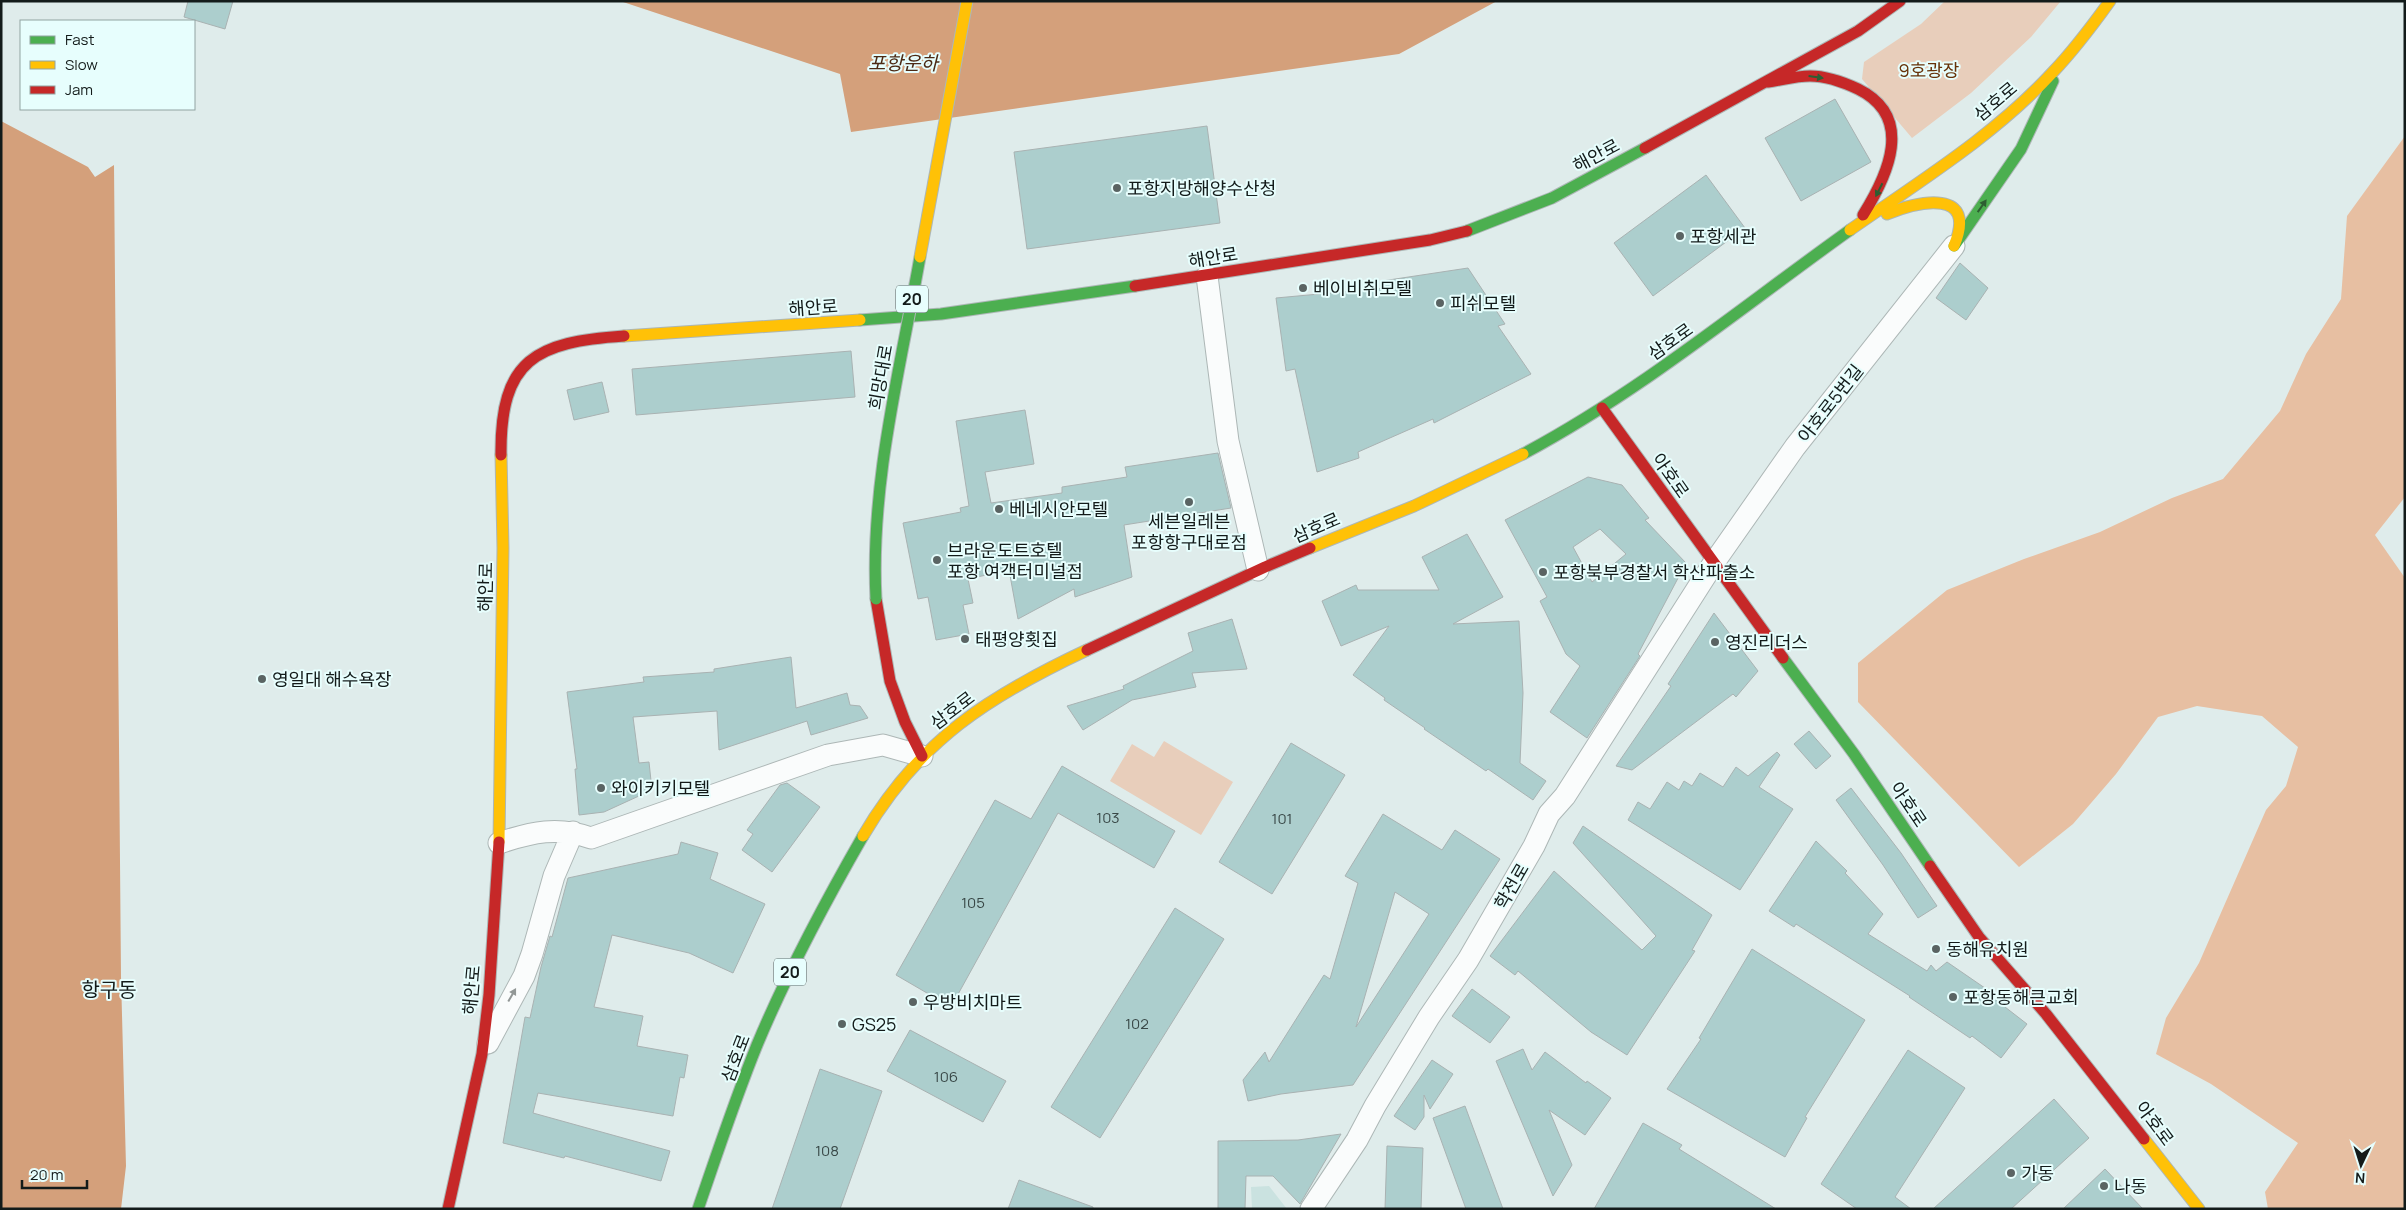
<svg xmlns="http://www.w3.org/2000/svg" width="2406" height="1210" font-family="Manrope,'Noto Sans KR',sans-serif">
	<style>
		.built { fill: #cae2e0 }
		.green { fill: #e8cebb }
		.forest { fill: #e7bfa2 }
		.water { fill: #d4a07b }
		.building { fill: #accecd; stroke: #a9b2b2; fill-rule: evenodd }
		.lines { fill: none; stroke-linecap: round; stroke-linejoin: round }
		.street-casing { stroke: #adb7b6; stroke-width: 23 }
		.fast-casing { stroke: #adb7b6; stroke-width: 13 }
		.slow-casing { stroke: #adb7b6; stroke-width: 13 }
		.jam-casing { stroke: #adb7b6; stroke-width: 13 }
		.street { stroke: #fafcfc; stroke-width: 21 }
		.fast { stroke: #4caf50; stroke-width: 11 }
		.slow { stroke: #ffc107; stroke-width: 11 }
		.jam { stroke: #c62828; stroke-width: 11 }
		.fast-bridge-casing { stroke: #adb7b6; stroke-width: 13; stroke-linecap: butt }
		.slow-bridge-casing { stroke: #adb7b6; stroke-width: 13; stroke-linecap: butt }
		.fast-bridge { stroke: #4caf50; stroke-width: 11 }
		.slow-bridge { stroke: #ffc107; stroke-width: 11 }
		.oneway { fill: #2d5e32 }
		.oneway2 { fill: #929796 }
		.poi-dot { fill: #5a6463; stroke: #e7fefd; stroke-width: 2 }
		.labels { text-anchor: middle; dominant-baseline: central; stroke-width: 4; stroke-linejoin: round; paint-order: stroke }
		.number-label { font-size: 15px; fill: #394847 }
		.shield { fill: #e7fefd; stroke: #535f5e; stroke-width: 1 }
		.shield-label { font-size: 16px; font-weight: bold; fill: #131b1a }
		.park-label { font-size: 18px; fill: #673209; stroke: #e7fefd }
		.street-label { font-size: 18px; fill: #131b1a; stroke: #e7fefd }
		.poi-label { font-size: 18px; fill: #131b1a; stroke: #e7fefd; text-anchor: start }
		.water-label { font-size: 19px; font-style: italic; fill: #4c2a14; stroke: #e7fefd }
		.quarter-label { font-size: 20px; fill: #131b1a; stroke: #e7fefd }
	</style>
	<rect width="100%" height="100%" fill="#dfeceb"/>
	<!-- built -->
	<path class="built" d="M 1269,1186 L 1287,1209 L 1252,1209 L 1251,1187 Z"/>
	<!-- green -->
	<path class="green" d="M 1945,1 L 2061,1 L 2031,37 L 1971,93 L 1912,138 L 1862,79 L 1864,62 L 1921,24 Z
		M 1164,741 L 1233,782 L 1201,835 L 1110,781 L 1132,744 L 1154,757 Z"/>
	<!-- forest -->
	<path class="forest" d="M 2405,136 L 2405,497 L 2375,535 L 2405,578 L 2405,1209 L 2268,1209 L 2265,1192 L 2298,1143 L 2211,1084 L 2156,1054 L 2166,1018 L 2199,963 L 2266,810 L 2286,786 L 2298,747 L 2262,716 L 2197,706 L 2158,717 L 2116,774 L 2073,824 L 2019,867 L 1858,702 L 1858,663 L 1947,590 L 2024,559 L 2100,532 L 2172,498 L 2223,479 L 2280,411 L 2306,354 L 2341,299 L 2347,216 Z"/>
	<!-- water -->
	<path class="water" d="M 620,1 L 1497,1 L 1399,54 L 851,132 L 840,74 Z
		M 1,121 L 88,167 L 95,177 L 114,165 L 121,977 L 126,1166 L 121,1209 L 1,1209 Z"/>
	<!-- building -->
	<path class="building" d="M 188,1 L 233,1 L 225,29 L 184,17 Z
		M 1835,99 L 1871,162 L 1801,201 L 1765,138 Z
		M 1207,126 L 1220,223 L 1027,249 L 1014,152 Z
		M 1706,175 L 1745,228 L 1653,296 L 1614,243 Z
		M 1960,263 L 1988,288 L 1966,320 L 1936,298 Z
		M 1468,268 L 1505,324 L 1498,326 L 1531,374 L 1434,423 L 1433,419 L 1358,452 L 1359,458 L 1317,472 L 1295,369 L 1286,371 L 1276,298 L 1384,288 L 1382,281 Z
		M 851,351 L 855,397 L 636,415 L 632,369 Z
		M 602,382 L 609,412 L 574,420 L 567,390 Z
		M 1025,410 L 1034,464 L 985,472 L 991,503 L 1062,493 L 1062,487 L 1127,477 L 1125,467 L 1218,453 L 1231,508 L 1124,525 L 1132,577 L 1075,597 L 1074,589 L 1018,619 L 1009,570 L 968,579 L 973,603 L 963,605 L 969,634 L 936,640 L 928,597 L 918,599 L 903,523 L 961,512 L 960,508 L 969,506 L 956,421 Z
		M 1588,477 L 1622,485 L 1649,518 L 1645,520 L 1686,563 L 1638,654 L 1640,656 L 1587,738 L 1550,712 L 1580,666 L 1566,654 L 1540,601 L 1547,597 L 1505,520 ZM 1600,529 L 1626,554 L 1592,582 L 1573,547 Z
		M 1467,534 L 1503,597 L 1453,624 L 1519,621 L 1523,693 L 1520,763 L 1546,781 L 1533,800 L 1488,769 L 1486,771 L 1424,729 L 1425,728 L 1384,700 L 1385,698 L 1353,675 L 1389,626 L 1341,646 L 1322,601 L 1356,585 L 1358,590 L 1439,590 L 1422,557 Z
		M 1714,613 L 1758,671 L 1736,697 L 1733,694 L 1632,770 L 1616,766 L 1671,686 L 1668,684 Z
		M 1232,619 L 1247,669 L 1192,673 L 1196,687 L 1132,700 L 1083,730 L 1067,706 L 1124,689 L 1123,686 L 1193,651 L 1188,633 Z
		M 791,657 L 796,708 L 847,693 L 850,705 L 860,706 L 868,718 L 811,735 L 807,721 L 719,750 L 717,711 L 633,717 L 639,763 L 649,762 L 652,790 L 604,812 L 579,815 L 575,769 L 577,769 L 567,692 L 644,682 L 643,677 L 714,672 L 714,669 Z
		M 1809,731 L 1831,756 L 1816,769 L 1794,744 Z
		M 1291,743 L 1345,775 L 1272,894 L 1219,862 Z
		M 1777,752 L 1780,755 L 1759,787 L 1793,809 L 1740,890 L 1628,820 L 1638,802 L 1650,809 L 1667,782 L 1679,790 L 1684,781 L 1692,786 L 1700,773 L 1723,787 L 1736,767 L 1748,776 Z
		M 1062,766 L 1175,831 L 1154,868 L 1058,813 L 951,1007 L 896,975 L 995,800 L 1031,819 Z
		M 787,783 L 820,807 L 772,872 L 742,850 L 753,834 L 747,830 L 780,785 Z
		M 1851,788 L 1901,853 L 1937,906 L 1918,918 L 1883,865 L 1836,800 Z
		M 1383,814 L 1442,850 L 1455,830 L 1500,859 L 1353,1085 L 1281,1094 L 1248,1101 L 1243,1080 L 1265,1052 L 1269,1062 L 1324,975 L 1330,979 L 1358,883 L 1345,876 ZM 1395,892 L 1429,914 L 1356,1027 Z
		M 1583,826 L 1712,915 L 1692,950 L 1695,951 L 1627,1055 L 1591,1032 L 1518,971 L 1515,975 L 1490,956 L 1554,871 L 1642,950 L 1656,936 L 1573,843 Z
		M 1816,841 L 1847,871 L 1845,873 L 1883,914 L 1868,934 L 1927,971 L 1931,965 L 1936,971 L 1947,962 L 1998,997 L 1996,1000 L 2027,1024 L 2001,1058 L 1972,1036 L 1970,1038 L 1909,997 L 1910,996 L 1796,924 L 1794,927 L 1769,911 Z
		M 681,842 L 718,853 L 710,879 L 765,904 L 733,973 L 689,953 L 612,935 L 594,1007 L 643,1016 L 637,1046 L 688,1055 L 684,1078 L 680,1077 L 673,1116 L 538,1093 L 533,1113 L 670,1151 L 661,1181 L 565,1156 L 564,1158 L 503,1143 L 525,1017 L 530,1018 L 541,967 L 550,936 L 552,937 L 568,878 L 678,854 Z
		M 1175,908 L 1224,939 L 1100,1138 L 1051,1107 Z
		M 1752,949 L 1865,1020 L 1805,1117 L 1807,1118 L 1785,1157 L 1667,1089 L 1701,1039 L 1699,1038 Z
		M 1472,989 L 1510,1017 L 1490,1043 L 1452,1016 Z
		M 910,1030 L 1006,1081 L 983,1122 L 887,1071 Z
		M 1523,1049 L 1532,1070 L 1545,1052 L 1586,1083 L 1587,1081 L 1611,1098 L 1585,1135 L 1549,1110 L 1572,1165 L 1553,1196 L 1496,1061 Z
		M 1908,1050 L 1965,1088 L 1895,1197 L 1911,1209 L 1857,1209 L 1821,1184 Z
		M 1432,1060 L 1453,1074 L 1430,1109 L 1424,1095 L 1424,1117 L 1415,1130 L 1394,1116 Z
		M 820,1069 L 882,1091 L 840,1209 L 772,1209 Z
		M 2054,1099 L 2089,1138 L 2011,1209 L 1933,1209 Z
		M 1465,1106 L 1503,1209 L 1466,1209 L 1433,1118 Z
		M 1643,1123 L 1682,1145 L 1679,1149 L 1776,1209 L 1594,1209 Z
		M 1341,1134 L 1300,1204 L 1273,1176 L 1246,1176 L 1245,1209 L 1218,1209 L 1218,1141 L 1298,1140 Z
		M 1387,1146 L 1423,1148 L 1421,1209 L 1385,1209 Z
		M 2105,1169 L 2143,1209 L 2063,1209 Z
		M 1019,1180 L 1093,1207 L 1093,1209 L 1008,1209 Z"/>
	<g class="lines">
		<!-- street casing -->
		<g class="street-casing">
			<path id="street" d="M 1207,276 L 1228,441 L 1258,570
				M 499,843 C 532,832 558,826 591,838 L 828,755 L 883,745 L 922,756
				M 488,1043 L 524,976 L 532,954 L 554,876 L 573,832
				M 1311,1209 L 1357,1140 L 1375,1106 L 1429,1017 L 1468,960 L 1534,846 L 1549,814 L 1565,796 L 1713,564 L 1795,447 L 1954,246"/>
		</g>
		<!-- fast casing -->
		<g class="fast-casing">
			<path id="fast" d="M 1467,231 L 1552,198 L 1645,148
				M 1954,246 L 2021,149 L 2053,81
				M 860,320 L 941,314 L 1135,286
				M 1523,454 C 1641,391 1742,307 1850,230
				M 1783,658 L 1854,754 L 1930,866
				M 698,1209 C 717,1154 735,1099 757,1045 C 787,973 824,904 863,836"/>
		</g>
		<!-- slow casing -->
		<g class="slow-casing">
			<path id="slow" d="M 1887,214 C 1919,201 1978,188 1954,246
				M 1850,230 C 1920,181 1995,135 2053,72 C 2074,50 2092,26 2110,1
				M 624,336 L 860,320
				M 1310,548 L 1414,506 L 1523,454
				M 863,836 C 919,740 989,696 1087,650
				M 499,842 L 503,548 L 501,455
				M 2144,1139 L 2199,1209"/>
		</g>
		<!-- jam casing -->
		<g class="jam-casing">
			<path id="jam" d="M 1768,82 C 1782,80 1796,76 1810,76 C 1827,76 1843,82 1858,89 C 1915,117 1888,175 1863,215
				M 1645,148 L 1858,31 L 1900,1
				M 1135,286 L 1430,240 L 1467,231
				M 1602,408 L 1783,658
				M 501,455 C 500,359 536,342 624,336
				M 876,599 L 890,681 L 905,722 L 922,756
				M 1087,650 L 1265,567 L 1310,548
				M 1930,866 L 1979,937 L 2046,1014 L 2144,1139
				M 448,1209 L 482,1054 L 489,995 L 499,842"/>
		</g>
		<!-- street -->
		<use href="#street" class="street"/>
		<!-- fast -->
		<use href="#fast" class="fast"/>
		<!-- slow -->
		<use href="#slow" class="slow"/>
		<!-- jam -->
		<use href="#jam" class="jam"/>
		<!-- fast-bridge casing -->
		<g class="fast-bridge-casing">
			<path id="fast-bridge" d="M 876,599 C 870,484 900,370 920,257"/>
		</g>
		<!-- slow-bridge casing -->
		<g class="slow-bridge-casing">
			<path id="slow-bridge" d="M 920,257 L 967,1"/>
		</g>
		<!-- fast-bridge -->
		<use href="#fast-bridge" class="fast-bridge"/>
		<!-- slow-bridge -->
		<use href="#slow-bridge" class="slow-bridge"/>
	</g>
	<!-- one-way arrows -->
	<defs><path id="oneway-solid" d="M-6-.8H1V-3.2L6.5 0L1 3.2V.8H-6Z" transform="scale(1.25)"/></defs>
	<g class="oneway">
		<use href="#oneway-solid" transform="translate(1816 77) rotate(8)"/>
		<use href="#oneway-solid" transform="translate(1879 190) rotate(117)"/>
		<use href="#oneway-solid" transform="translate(1982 206) rotate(-55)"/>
	</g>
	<use class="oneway2" href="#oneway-solid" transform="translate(512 995) rotate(-60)"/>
	<!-- markers -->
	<g class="poi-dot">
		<circle cx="1117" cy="188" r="5"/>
		<circle cx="1680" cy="236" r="5"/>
		<circle cx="1303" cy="288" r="5"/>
		<circle cx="1440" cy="303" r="5"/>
		<circle cx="1189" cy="502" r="5"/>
		<circle cx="999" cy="509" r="5"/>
		<circle cx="937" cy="560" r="5"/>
		<circle cx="1543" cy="572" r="5"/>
		<circle cx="965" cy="639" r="5"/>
		<circle cx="1715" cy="642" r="5"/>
		<circle cx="262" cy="679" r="5"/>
		<circle cx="601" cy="788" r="5"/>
		<circle cx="1936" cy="949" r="5"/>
		<circle cx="1953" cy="997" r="5"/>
		<circle cx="913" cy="1002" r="5"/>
		<circle cx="842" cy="1024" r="5"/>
		<circle cx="2011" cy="1173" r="5"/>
		<circle cx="2104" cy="1186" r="5"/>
	</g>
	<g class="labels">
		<!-- number labels -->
		<g class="number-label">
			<text x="1108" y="817">103</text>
			<text x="1282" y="818">101</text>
			<text x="973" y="902">105</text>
			<text x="1137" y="1023">102</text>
			<text x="946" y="1076">106</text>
			<text x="827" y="1150">108</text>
		</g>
		<!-- shield labels -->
		<g class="shield">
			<rect x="896" y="285.5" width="32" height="27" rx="4"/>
			<rect x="774" y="958.5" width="32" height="27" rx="4"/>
		</g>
		<g class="shield-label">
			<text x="912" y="299">20</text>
			<text x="790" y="972">20</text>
		</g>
		<!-- park labels -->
		<g class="park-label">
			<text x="1929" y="70">9호광장</text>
		</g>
		<!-- street labels -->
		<g class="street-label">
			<text transform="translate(1995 101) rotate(-40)">삼호로</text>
			<text transform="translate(1596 155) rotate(-28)">해안로</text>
			<text transform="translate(1213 257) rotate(-9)">해안로</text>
			<text transform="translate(813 307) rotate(-4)">해안로</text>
			<text transform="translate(1670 341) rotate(-35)">삼호로</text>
			<text transform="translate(880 377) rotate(-80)">희망대로</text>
			<text transform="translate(1830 403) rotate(-52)">아호로5번길</text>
			<text transform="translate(1671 475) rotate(55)">아호로</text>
			<text transform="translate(1316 527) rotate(-23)">삼호로</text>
			<text transform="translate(485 587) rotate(-89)">해안로</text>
			<text transform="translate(952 710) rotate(-37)">삼호로</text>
			<text transform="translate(1909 804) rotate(56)">아호로</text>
			<text transform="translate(1511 886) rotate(-60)">학전로</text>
			<text transform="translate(471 990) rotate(-85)">해안로</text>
			<text transform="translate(735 1058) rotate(-69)">삼호로</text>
			<text transform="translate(2155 1123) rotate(53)">아호로</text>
		</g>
		<!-- poi labels -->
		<g class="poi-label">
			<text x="1127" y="188">포항지방해양수산청</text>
			<text x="1690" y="236">포항세관</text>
			<text x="1313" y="288">베이비취모텔</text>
			<text x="1450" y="303">피쉬모텔</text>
			<text x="1009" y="509">베네시안모텔</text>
			<text x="1189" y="521" text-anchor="middle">세븐일레븐<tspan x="1189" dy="21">포항항구대로점</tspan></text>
			<text x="947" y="550">브라운도트호텔<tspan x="947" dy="21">포항 여객터미널점</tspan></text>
			<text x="1553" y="572">포항북부경찰서 학산파출소</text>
			<text x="975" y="639">태평양횟집</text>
			<text x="1725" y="642">영진리더스</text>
			<text x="272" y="679">영일대 해수욕장</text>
			<text x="611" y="788">와이키키모텔</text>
			<text x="1946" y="949">동해유치원</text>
			<text x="1963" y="997">포항동해큰교회</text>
			<text x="923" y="1002">우방비치마트</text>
			<text x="852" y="1024">GS25</text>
			<text x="2021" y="1173">가동</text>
			<text x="2114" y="1186">나동</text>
		</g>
		<!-- water labels -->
		<g class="water-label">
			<text x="903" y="63">포항운하</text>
		</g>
		<!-- quarter labels -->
		<g class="quarter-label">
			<text x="109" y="989">항구동</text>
		</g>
	</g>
	<!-- border -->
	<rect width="2406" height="1210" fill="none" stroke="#131b1a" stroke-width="5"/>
	<!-- legend -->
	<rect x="20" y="20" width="175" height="90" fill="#e7fefd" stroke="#92a3a2"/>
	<rect x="30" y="36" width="25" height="8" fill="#4caf50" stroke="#92a3a2"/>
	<text x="65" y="45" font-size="15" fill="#131b1a">Fast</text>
	<rect x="30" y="61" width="25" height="8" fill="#ffc107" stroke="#92a3a2"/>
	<text x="65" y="70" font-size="15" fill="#131b1a">Slow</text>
	<rect x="30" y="86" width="25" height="8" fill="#c62828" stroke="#92a3a2"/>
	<text x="65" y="95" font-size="15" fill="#131b1a">Jam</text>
	<!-- north arrow -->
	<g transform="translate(2361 1165) rotate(184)" stroke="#e7fefd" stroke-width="4" paint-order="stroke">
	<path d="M0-4L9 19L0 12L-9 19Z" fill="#131b1a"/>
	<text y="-8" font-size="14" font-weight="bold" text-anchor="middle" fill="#131b1a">N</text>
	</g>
	<!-- scale -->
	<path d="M22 1180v8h65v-8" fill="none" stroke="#131b1a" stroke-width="2.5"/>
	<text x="30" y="1180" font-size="15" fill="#131b1a" stroke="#e7fefd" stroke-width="4" paint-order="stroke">20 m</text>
</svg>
